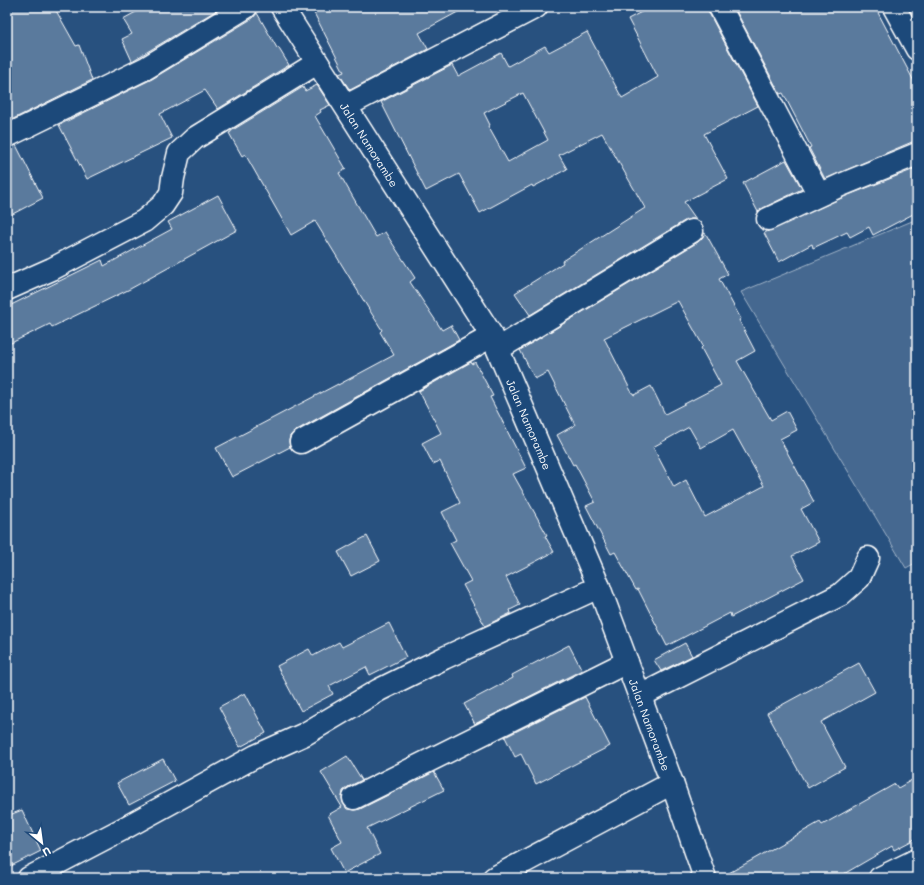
<svg xmlns="http://www.w3.org/2000/svg" width="924" height="885" font-family="Mali,sans-serif">
	<style>
		.green { fill: #446890; stroke: #a2b4c8 }
		.building { fill: #5a7a9d; stroke: #fff; fill-rule: evenodd }
		.lines { fill: none; stroke-linecap: round; stroke-linejoin: round }
		.minor-casing { stroke: #fff; stroke-width: 25 }
		.major-casing { stroke: #fff; stroke-width: 25 }
		.minor { stroke: #1f4a7a; stroke-width: 22 }
		.major { stroke: #1f4a7a; stroke-width: 22 }
		.labels { text-anchor: middle; dominant-baseline: central; stroke-width: 3.5; stroke-linejoin: round; paint-order: stroke }
		.street-label { font-size: 11px; fill: #fff; stroke: #1f4a7a }
	</style>
	<rect width="100%" height="100%" fill="#28517f"/>
	<filter id="ink" filterUnits="userSpaceOnUse"><feTurbulence type="fractalNoise" baseFrequency=".025" numOctaves="2"/><feDisplacementMap in="SourceGraphic" scale="8" xChannelSelector="R" yChannelSelector="G"/><feConvolveMatrix kernelMatrix="1 2 1 2 8 2 1 2 1" color-interpolation-filters="sRGB"/></filter>
	<g filter="url(#ink)">
		<!-- green -->
		<path class="green" d="M 917,219 L 917,562 L 906,568 L 741,292 Z"/>
		<!-- building -->
		<path class="building" d="M 7,7 L 54,7 L 76,46 L 79,45 L 92,80 L 7,122 Z
			M 145,7 L 222,7 L 132,61 L 122,39 L 132,34 L 123,19 Z
			M 311,7 L 467,7 L 419,33 L 428,49 L 350,90 L 339,74 L 344,72 Z
			M 651,7 L 708,7 L 709,13 L 758,106 L 704,134 L 728,179 L 684,202 L 696,219 L 691,219 L 686,220 L 530,315 L 515,293 L 563,263 L 562,261 L 645,208 L 602,133 L 559,155 L 567,169 L 533,187 L 532,185 L 480,213 L 459,174 L 426,191 L 381,102 L 452,65 L 458,76 L 501,53 L 508,66 L 545,46 L 549,52 L 587,32 L 622,98 L 658,77 L 628,19 ZM 523,93 L 548,140 L 508,162 L 488,126 L 490,125 L 484,113 Z
			M 734,7 L 875,7 L 917,87 L 917,142 L 912,142 L 825,179 L 809,148 L 811,147 L 783,93 L 780,94 Z
			M 257,13 L 277,48 L 278,47 L 289,65 L 218,109 L 205,90 L 160,114 L 172,138 L 87,179 L 59,125 L 152,79 L 253,18 Z
			M 317,85 L 330,105 L 320,110 L 321,112 L 315,116 L 346,169 L 339,173 L 376,237 L 385,232 L 415,278 L 410,282 L 442,330 L 451,325 L 459,340 L 295,431 L 290,436 L 289,441 L 290,447 L 232,477 L 216,448 L 338,384 L 338,385 L 394,355 L 380,332 L 382,330 L 370,311 L 315,221 L 291,235 L 245,154 L 242,156 L 229,133 L 231,132 L 231,131 L 303,87 L 305,91 Z
			M 16,145 L 43,198 L 7,217 L 7,148 Z
			M 786,160 L 802,189 L 763,208 L 758,212 L 743,183 Z
			M 917,168 L 917,212 L 873,235 L 869,227 L 850,237 L 847,232 L 813,248 L 812,244 L 779,262 L 764,233 L 846,196 Z
			M 218,195 L 237,230 L 130,289 L 52,327 L 50,324 L 7,345 L 7,307 L 102,260 L 104,266 L 172,229 L 168,222 Z
			M 704,233 L 706,234 L 728,274 L 719,279 L 741,319 L 739,320 L 755,351 L 737,361 L 771,420 L 787,411 L 797,430 L 780,439 L 814,502 L 801,509 L 819,542 L 792,556 L 804,579 L 731,617 L 730,613 L 667,646 L 638,589 L 636,590 L 615,552 L 611,554 L 586,506 L 595,502 L 575,464 L 573,465 L 557,435 L 575,425 L 548,372 L 535,379 L 520,350 L 698,242 L 703,237 ZM 678,301 L 703,346 L 701,348 L 721,385 L 665,414 L 651,386 L 634,395 L 633,393 L 632,393 L 604,338 ZM 689,427 L 701,448 L 733,430 L 764,486 L 705,517 L 686,480 L 674,487 L 653,447 Z
			M 471,362 L 472,364 L 475,362 L 493,396 L 490,397 L 526,468 L 513,474 L 547,535 L 545,536 L 554,552 L 506,577 L 520,605 L 510,610 L 511,613 L 485,626 L 463,585 L 471,581 L 450,543 L 456,540 L 442,512 L 460,503 L 440,461 L 433,464 L 422,443 L 441,433 L 419,391 Z
			M 367,536 L 380,561 L 351,576 L 338,552 Z
			M 389,623 L 406,657 L 370,675 L 366,667 L 329,686 L 333,694 L 301,711 L 277,666 L 309,649 L 313,656 L 339,642 L 342,647 Z
			M 685,643 L 692,656 L 661,671 L 654,660 Z
			M 569,645 L 582,670 L 475,724 L 464,704 L 513,678 L 512,675 Z
			M 859,663 L 875,692 L 821,722 L 845,767 L 808,788 L 767,713 Z
			M 245,693 L 266,733 L 240,747 L 219,707 Z
			M 585,697 L 610,746 L 536,784 L 521,754 L 515,757 L 505,737 Z
			M 347,756 L 362,780 L 348,787 L 343,791 L 342,798 L 343,803 L 347,809 L 354,810 L 360,809 L 434,772 L 444,790 L 367,828 L 380,854 L 344,873 L 331,848 L 342,842 L 328,815 L 342,807 L 321,772 Z
			M 163,759 L 175,781 L 129,805 L 117,783 Z
			M 917,777 L 917,838 L 894,850 L 892,846 L 837,878 L 720,878 L 820,822 L 822,825 L 895,784 L 898,788 Z
			M 22,810 L 41,851 L 7,868 L 7,816 Z"/>
		<g class="lines">
			<!-- minor casing -->
			<g class="minor-casing">
				<path id="minor" d="M 720,7 L 819,195
					M 894,7 L 917,49
					M 346,106 L 536,7
					M 7,136 L 146,68 L 246,7
					M 768,219 L 841,185 L 917,154
					M 7,289 L 52,269 L 144,221 L 163,205 L 171,193 L 173,178 L 179,153 L 195,138 L 317,63
					M 498,349 L 692,231
					M 301,442 L 492,336
					M 640,696 L 840,595 L 859,578 L 868,558
					M 354,798 L 627,662
					M 29,878 L 121,830 L 256,756 L 305,734 L 379,690 L 444,658 L 599,587
					M 494,878 L 672,783
					M 880,878 L 917,860"/>
			</g>
			<!-- major casing -->
			<g class="major-casing">
				<g id="major">
					<path id="s1" d="M 282,7 L 492,336 L 599,587 L 672,783 L 705,878"/>
				</g>
			</g>
			<!-- minor -->
			<use href="#minor" class="minor"/>
			<!-- major -->
			<use href="#major" class="major"/>
		</g>
	</g>
	<g class="labels">
		<!-- street labels -->
		<g class="street-label">
			<text stroke="none"><textPath href="#s1" startOffset="163">Jalan Namorambe</textPath></text>
			<text stroke="none"><textPath href="#s1" startOffset="486">Jalan Namorambe</textPath></text>
			<text stroke="none"><textPath href="#s1" startOffset="810">Jalan Namorambe</textPath></text>
		</g>
	</g>
	<!-- margin -->
	<rect width="924" height="885" fill="none" stroke="#1f4a7a" stroke-width="24"/>
	<rect x="12" y="12" width="900" height="861" fill="none" stroke="#fff" stroke-width="1.5" filter="url(#ink)"/>
	<!-- north arrow -->
	<g transform="translate(42 843) rotate(151)" stroke="#1f4a7a" stroke-width="3" paint-order="stroke">
	<path d="M0-3L7 15L0 10L-7 15Z" fill="#ffffff"/>
	<text y="-6" font-size="11" font-weight="bold" text-anchor="middle" fill="#ffffff">U</text>
	</g>
</svg>
